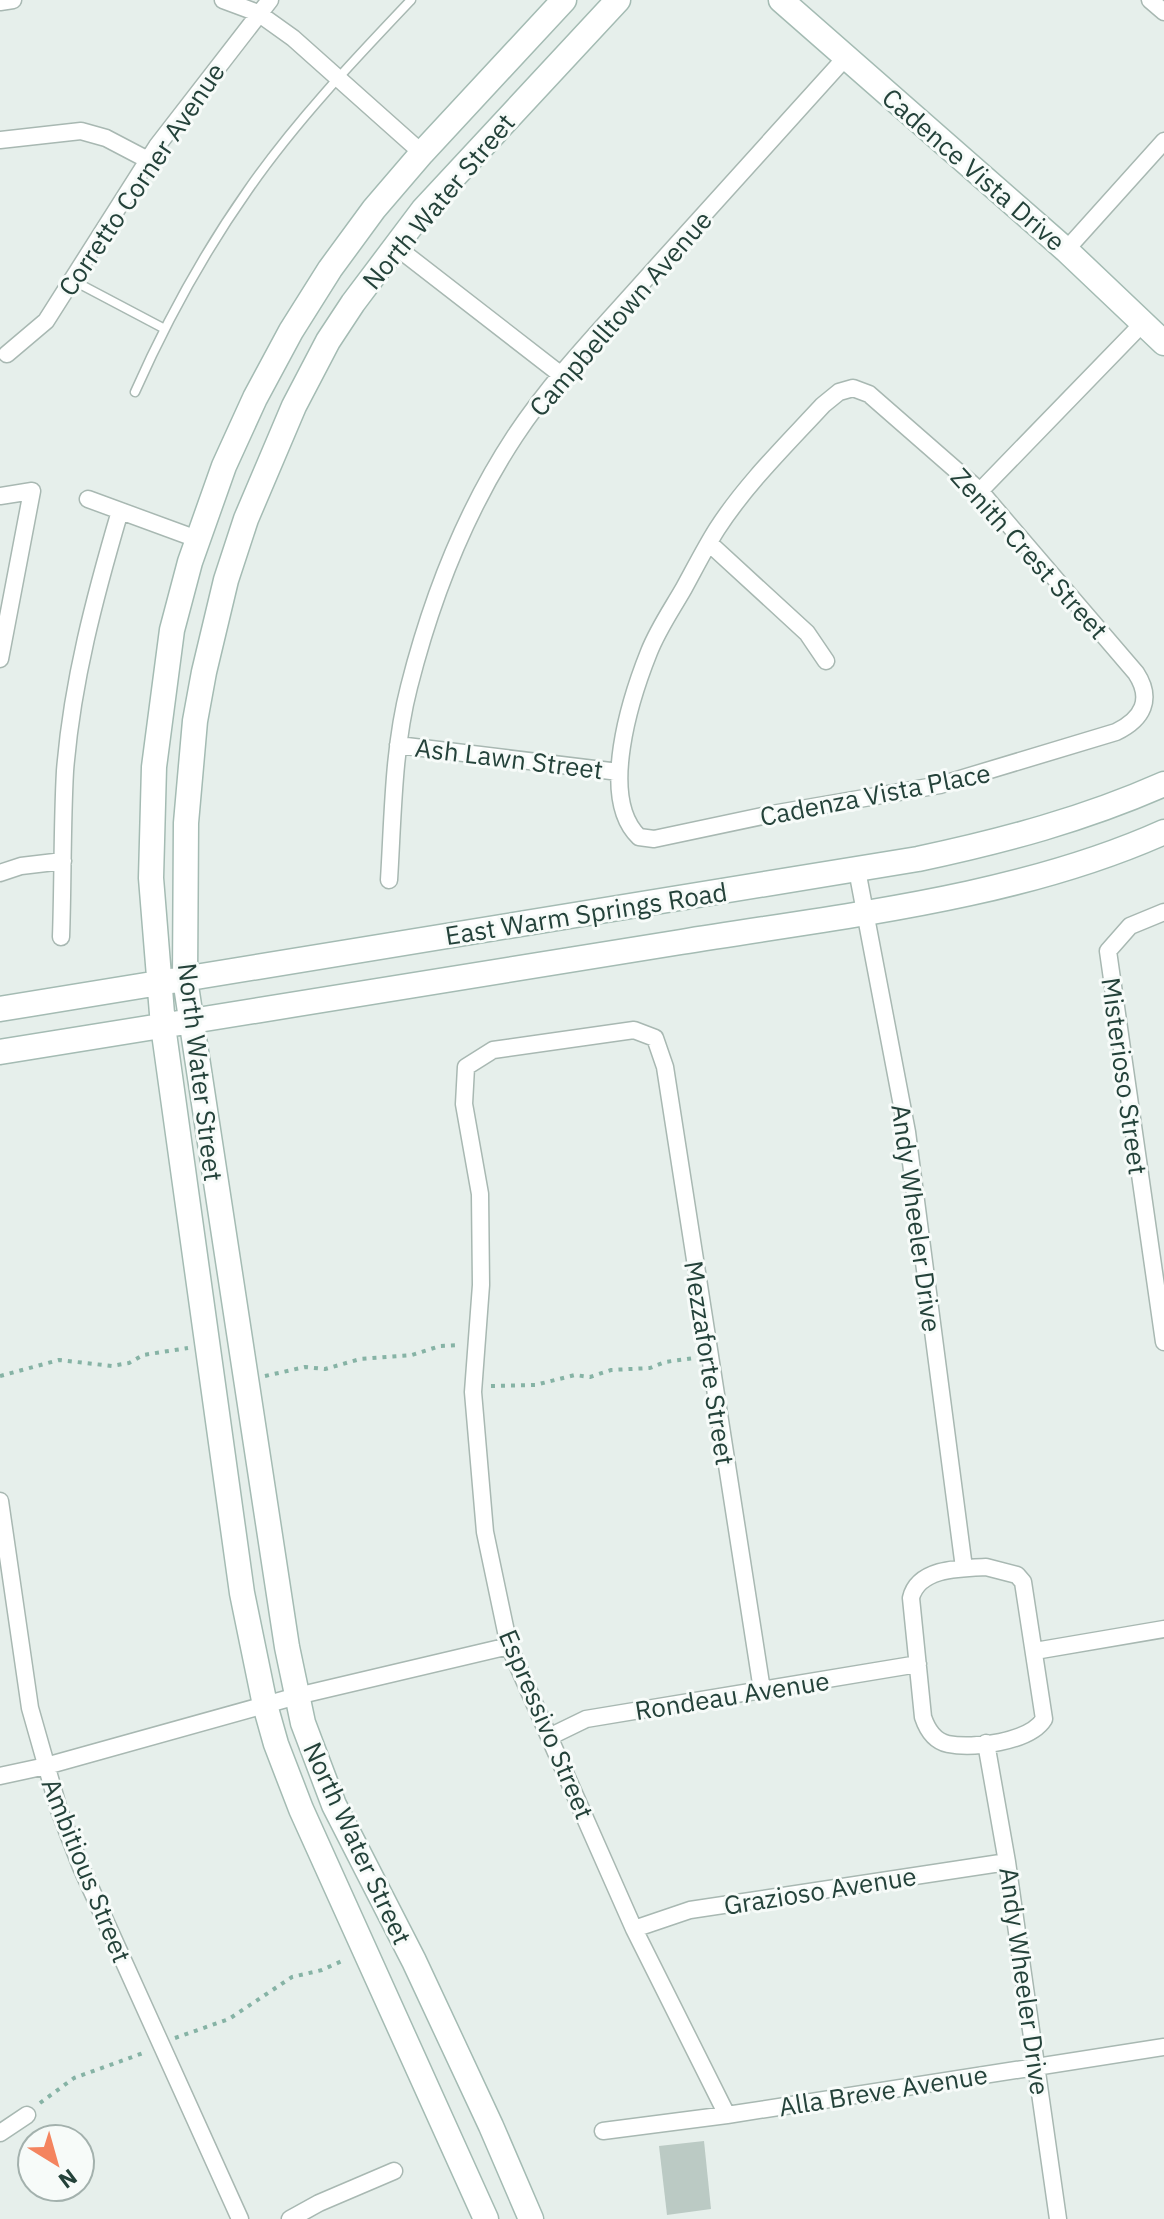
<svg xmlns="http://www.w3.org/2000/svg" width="1164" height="2219" font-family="'IBM Plex Sans',sans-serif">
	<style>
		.building { fill: #bbcac4 }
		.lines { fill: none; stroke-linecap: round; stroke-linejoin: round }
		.lane-casing { stroke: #a8b8b2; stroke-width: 11 }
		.street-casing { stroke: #a8b8b2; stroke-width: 19 }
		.secondary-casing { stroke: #a4bbb3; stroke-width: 27 }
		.path { stroke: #86b3a5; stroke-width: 4; stroke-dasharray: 4 6; stroke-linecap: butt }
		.lane { stroke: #fff; stroke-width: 8 }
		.street { stroke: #fff; stroke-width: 16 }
		.secondary { stroke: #fff; stroke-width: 24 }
		.labels { text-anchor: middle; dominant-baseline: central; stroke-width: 6; stroke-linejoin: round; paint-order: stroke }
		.street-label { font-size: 26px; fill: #24423a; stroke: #f7fbf9 }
	</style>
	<rect width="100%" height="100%" fill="#e6efeb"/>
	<!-- building -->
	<path class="building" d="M 704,2141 L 711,2209 L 667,2215 L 659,2146 Z"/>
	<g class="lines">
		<!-- lane casing -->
		<g class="lane-casing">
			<path id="lane" d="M 72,280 L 163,328
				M 135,392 C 166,322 203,254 248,190 C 295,122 354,60 411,0"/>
		</g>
		<!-- street casing -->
		<g class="street-casing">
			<path id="street" d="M 223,0 L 258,13 L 293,38 L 422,153
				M 1150,0 L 1164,12
				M 0,2 L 13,0
				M 0,140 L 81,131 L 106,138 L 148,160
				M 395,246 L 560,374
				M 1066,250 L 1164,141
				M 7,354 L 46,321 L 157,146 L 270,0
				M 853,388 L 869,394 L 980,491 L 1136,673 C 1153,699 1143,719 1116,732 L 940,785 L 772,814 L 654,839 L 639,837 C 598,798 631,697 649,652 C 658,629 672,609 684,588 C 695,568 705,548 717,529 C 746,484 787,444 823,405 L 839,392 Z
				M 980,491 L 1144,322
				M 0,496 L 32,491 L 0,659
				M 88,499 L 197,539
				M 709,543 L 807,633 L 826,661
				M 398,745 L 619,772
				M 857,870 L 907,1132 L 964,1568
				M 0,873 L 21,866 L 63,861
				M 389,880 C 393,816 393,749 409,687 C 431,600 465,512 515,436 C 554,377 604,326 651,273 C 716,201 781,129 846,57
				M 1164,912 L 1130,926 L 1108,951 L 1164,1342
				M 61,937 C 63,882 62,826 65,771 C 72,682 95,596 120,511
				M 0,1501 L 30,1708 L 59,1810 L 81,1867 L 240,2219
				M 986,1567 L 1017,1575 L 1023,1582 L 1044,1719 C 1030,1742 973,1749 948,1744 C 934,1741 927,1729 923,1717 L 911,1598 C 918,1568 960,1568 986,1567 Z
				M 1035,1651 L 1164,1629
				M 551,1736 L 586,1719 L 918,1664
				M 986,1743 L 1007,1862 L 1058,2219
				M 0,1776 L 46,1766 L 297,1696 L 509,1646
				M 634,1929 L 690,1910 L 1007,1862
				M 727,2115 L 634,1929 L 509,1646 L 485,1532 L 473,1392 L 481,1285 L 480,1194 L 464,1104 L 466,1067 L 493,1050 L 634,1030 L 655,1038 L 665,1067 L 762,1690
				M 603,2131 L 727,2115 L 1164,2047
				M 0,2133 L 27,2115
				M 290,2219 L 319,2203 L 394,2171"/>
		</g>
		<!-- secondary casing -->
		<g class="secondary-casing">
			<path id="secondary" d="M 781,0 L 1066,250 L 1164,343
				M 0,1009 L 918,859 C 1003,841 1085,819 1164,784
				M 0,1052 C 227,1016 454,979 681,942 C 840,916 1017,898 1164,832
				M 486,2219 L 301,1809 L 276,1744 L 265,1705 L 242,1593 L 163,1026 L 151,878 L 154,767 L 172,630 L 190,562 L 224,466 L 255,398 L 291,331 L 330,269 L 374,209 L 422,153 L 564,0
				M 531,2219 L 491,2126 L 414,1961 L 334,1805 L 303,1723 L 287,1647 L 185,979 L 186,823 L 195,721 L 204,672 L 226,580 L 246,519 L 294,406 L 328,341 L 353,303 L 423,210 L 618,0"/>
		</g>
		<!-- path -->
		<path class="path" d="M 0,1376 L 59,1360 L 112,1366 L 129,1363 L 143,1355 L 188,1348
			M 265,1376 L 305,1367 L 325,1369 L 360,1359 L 412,1355 L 440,1346 L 460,1345
			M 491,1386 L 535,1385 L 575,1375 L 590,1377 L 611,1370 L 650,1368 L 665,1362 L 694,1358
			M 175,2038 L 229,2019 L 292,1977 L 322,1970 L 342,1961
			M 40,2103 L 74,2078 L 146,2052"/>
		<!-- lane -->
		<use href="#lane" class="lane"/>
		<!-- street -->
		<use href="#street" class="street"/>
		<!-- secondary -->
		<use href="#secondary" class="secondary"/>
	</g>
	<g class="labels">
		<!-- street labels -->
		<g class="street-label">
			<text transform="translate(974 169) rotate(41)">Cadence Vista Drive</text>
			<text transform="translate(141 179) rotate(-56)">Corretto Corner Avenue</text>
			<text transform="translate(438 201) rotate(-50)">North Water Street</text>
			<text transform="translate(620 313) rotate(-49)">Campbelltown Avenue</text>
			<text transform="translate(1030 553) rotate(48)">Zenith Crest Street</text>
			<text transform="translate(509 758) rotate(7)">Ash Lawn Street</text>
			<text transform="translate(875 794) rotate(-11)">Cadenza Vista Place</text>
			<text transform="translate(586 913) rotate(-9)">East Warm Springs Road</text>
			<text transform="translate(201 1072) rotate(83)">North Water Street</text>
			<text transform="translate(1125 1076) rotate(82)">Misterioso Street</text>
			<text transform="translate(917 1218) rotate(82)">Andy Wheeler Drive</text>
			<text transform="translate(710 1363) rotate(81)">Mezzaforte Street</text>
			<text transform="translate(732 1695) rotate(-9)">Rondeau Avenue</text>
			<text transform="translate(547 1724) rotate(67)">Espressivo Street</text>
			<text transform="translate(358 1843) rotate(65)">North Water Street</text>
			<text transform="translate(87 1870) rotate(68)">Ambitious Street</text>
			<text transform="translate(820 1890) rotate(-9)">Grazioso Avenue</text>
			<text transform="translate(1025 1981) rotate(82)">Andy Wheeler Drive</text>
			<text transform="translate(883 2090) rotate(-9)">Alla Breve Avenue</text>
		</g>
	</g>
	<!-- north arrow -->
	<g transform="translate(56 2163) rotate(143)"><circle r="38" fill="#f7fbf9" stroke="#a3b1ad" stroke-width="2"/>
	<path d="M0-6L14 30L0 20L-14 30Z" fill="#f4845f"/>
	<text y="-12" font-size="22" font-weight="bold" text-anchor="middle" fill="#24423a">N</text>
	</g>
</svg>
